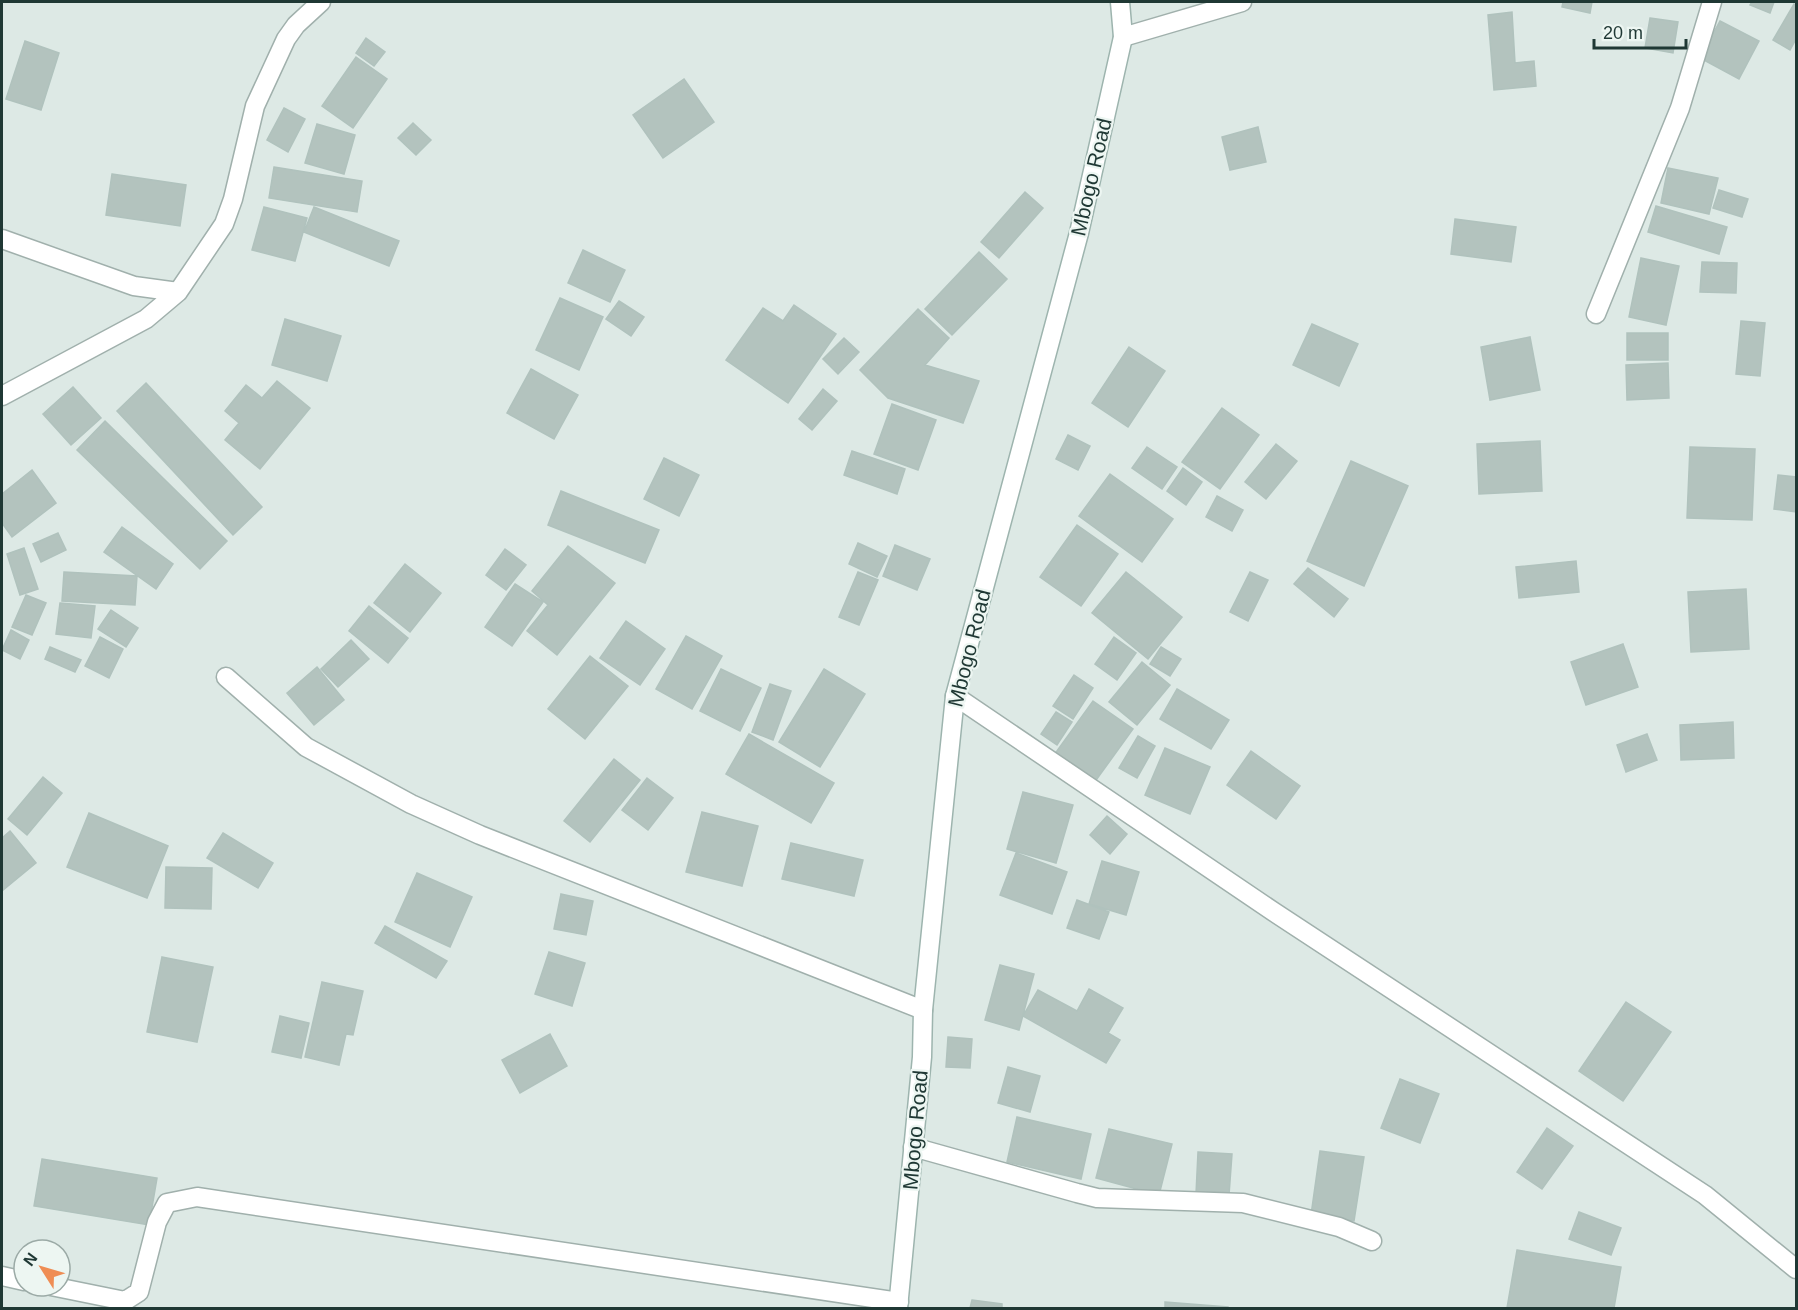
<svg xmlns="http://www.w3.org/2000/svg" width="1798" height="1310" font-family="Arial,sans-serif">
	<style>
		.building { fill: #b3c3be; stroke: #b0c2bd; stroke-width: 1.5 }
		.lines { fill: none; stroke-linecap: round; stroke-linejoin: round }
		.minor-casing { stroke: #a0b0ac; stroke-width: 21 }
		.secondary-casing { stroke: #9db4ae; stroke-width: 21 }
		.minor { stroke: #fff; stroke-width: 18 }
		.secondary { stroke: #fff; stroke-width: 18 }
		.labels { text-anchor: middle; dominant-baseline: central; stroke-width: 4.5; stroke-linejoin: round; paint-order: stroke }
		.street-label { font-size: 21px; fill: #1f3834; stroke: #edf6f2 }
	</style>
	<rect width="100%" height="100%" fill="#dde9e5"/>
	<!-- building -->
	<path class="building" d="M 1563,2 L 1592,2 L 1590,13 L 1562,7 Z
		M 1752,2 L 1774,2 L 1770,13 L 1750,5 Z
		M 1794,4 L 1796,6 L 1796,39 L 1790,50 L 1773,40 Z
		M 1512,12 L 1515,63 L 1534,61 L 1536,86 L 1494,90 L 1488,15 Z
		M 1650,18 L 1678,22 L 1673,53 L 1645,48 Z
		M 1720,21 L 1759,41 L 1739,79 L 1700,58 Z
		M 366,38 L 385,52 L 374,66 L 356,53 Z
		M 25,41 L 59,53 L 41,110 L 6,99 Z
		M 356,57 L 387,79 L 353,128 L 322,106 Z
		M 684,79 L 714,122 L 663,158 L 633,115 Z
		M 284,108 L 305,119 L 288,152 L 267,140 Z
		M 413,123 L 431,140 L 416,155 L 398,138 Z
		M 317,124 L 355,135 L 344,174 L 305,163 Z
		M 1258,127 L 1266,162 L 1230,170 L 1222,137 Z
		M 274,167 L 362,181 L 357,212 L 269,198 Z
		M 1668,168 L 1718,178 L 1709,214 L 1661,203 Z
		M 112,174 L 186,185 L 180,226 L 106,215 Z
		M 1719,190 L 1748,199 L 1742,217 L 1713,208 Z
		M 1025,192 L 1043,208 L 999,258 L 981,242 Z
		M 1656,206 L 1727,227 L 1719,254 L 1648,232 Z
		M 264,207 L 307,218 L 295,261 L 252,250 Z
		M 314,207 L 399,241 L 389,266 L 304,232 Z
		M 1455,219 L 1516,227 L 1511,262 L 1451,254 Z
		M 583,250 L 625,270 L 610,302 L 568,283 Z
		M 979,252 L 1007,279 L 952,335 L 925,309 Z
		M 1641,258 L 1679,266 L 1666,325 L 1629,317 Z
		M 1702,262 L 1737,263 L 1736,293 L 1700,292 Z
		M 560,298 L 603,317 L 579,370 L 536,350 Z
		M 619,301 L 644,317 L 631,336 L 606,319 Z
		M 794,305 L 836,334 L 788,403 L 726,360 L 763,308 L 783,321 Z
		M 918,309 L 949,338 L 925,365 L 979,381 L 963,423 L 888,398 L 860,370 Z
		M 285,319 L 341,336 L 327,381 L 272,365 Z
		M 1741,321 L 1765,323 L 1760,376 L 1736,374 Z
		M 1312,324 L 1358,344 L 1339,386 L 1293,365 Z
		M 1627,333 L 1668,333 L 1668,360 L 1627,360 Z
		M 1530,337 L 1540,390 L 1490,400 L 1481,347 Z
		M 844,338 L 859,352 L 838,374 L 823,359 Z
		M 1129,347 L 1165,371 L 1128,427 L 1092,403 Z
		M 1668,363 L 1669,398 L 1627,400 L 1626,365 Z
		M 531,369 L 578,395 L 554,439 L 507,413 Z
		M 277,381 L 310,408 L 260,469 L 225,440 L 239,423 L 225,411 L 246,385 L 262,398 Z
		M 146,383 L 262,507 L 233,535 L 117,411 Z
		M 73,387 L 101,418 L 71,445 L 43,414 Z
		M 823,389 L 837,401 L 812,430 L 799,419 Z
		M 892,404 L 936,420 L 918,470 L 874,454 Z
		M 1222,408 L 1259,435 L 1220,489 L 1182,462 Z
		M 105,421 L 227,541 L 200,569 L 77,450 Z
		M 1068,435 L 1090,446 L 1078,470 L 1056,459 Z
		M 1540,441 L 1542,491 L 1479,494 L 1477,444 Z
		M 1276,444 L 1297,461 L 1266,499 L 1245,482 Z
		M 1147,447 L 1177,467 L 1162,489 L 1132,468 Z
		M 1690,447 L 1755,449 L 1752,520 L 1687,518 Z
		M 852,451 L 905,469 L 897,494 L 844,475 Z
		M 664,458 L 699,475 L 679,516 L 644,499 Z
		M 1351,461 L 1408,486 L 1364,586 L 1307,561 Z
		M 1183,468 L 1202,482 L 1186,505 L 1167,491 Z
		M 32,470 L 56,503 L 12,537 L 2,523 L 2,494 Z
		M 1110,474 L 1173,519 L 1142,562 L 1079,516 Z
		M 1778,475 L 1796,477 L 1796,512 L 1774,509 Z
		M 561,491 L 659,530 L 645,563 L 548,525 Z
		M 1217,496 L 1243,510 L 1232,531 L 1206,517 Z
		M 1077,525 L 1118,554 L 1081,606 L 1040,577 Z
		M 122,527 L 173,564 L 156,589 L 104,552 Z
		M 58,533 L 66,550 L 41,562 L 33,544 Z
		M 858,543 L 887,556 L 877,577 L 849,564 Z
		M 895,545 L 930,559 L 917,590 L 883,576 Z
		M 568,546 L 615,583 L 557,655 L 527,631 L 548,605 L 532,591 Z
		M 24,548 L 38,589 L 20,595 L 7,554 Z
		M 505,549 L 526,565 L 506,590 L 486,575 Z
		M 1576,561 L 1579,592 L 1519,598 L 1516,567 Z
		M 405,564 L 441,593 L 410,632 L 374,603 Z
		M 1308,568 L 1348,599 L 1334,617 L 1294,584 Z
		M 64,572 L 137,576 L 135,605 L 62,601 Z
		M 858,572 L 878,580 L 859,625 L 839,617 Z
		M 1126,572 L 1182,617 L 1148,659 L 1092,613 Z
		M 1250,572 L 1268,580 L 1248,621 L 1230,612 Z
		M 515,584 L 543,602 L 512,646 L 485,627 Z
		M 1746,589 L 1749,649 L 1691,652 L 1688,592 Z
		M 26,595 L 46,603 L 32,635 L 12,627 Z
		M 60,603 L 95,606 L 91,638 L 56,634 Z
		M 369,606 L 408,638 L 388,663 L 349,631 Z
		M 111,610 L 138,628 L 126,647 L 98,629 Z
		M 626,621 L 665,649 L 640,685 L 600,658 Z
		M 11,630 L 29,640 L 20,659 L 2,650 Z
		M 686,636 L 722,656 L 692,709 L 656,689 Z
		M 100,637 L 123,649 L 109,678 L 85,666 Z
		M 1114,637 L 1136,653 L 1117,680 L 1095,664 Z
		M 351,640 L 369,659 L 338,687 L 321,669 Z
		M 1623,644 L 1638,687 L 1586,705 L 1571,662 Z
		M 50,647 L 81,660 L 75,672 L 45,659 Z
		M 1161,647 L 1181,659 L 1170,676 L 1150,664 Z
		M 590,656 L 628,686 L 585,739 L 548,709 Z
		M 1142,662 L 1170,685 L 1137,725 L 1109,702 Z
		M 317,667 L 344,700 L 314,725 L 287,693 Z
		M 721,669 L 761,688 L 740,731 L 700,711 Z
		M 824,669 L 865,694 L 820,767 L 779,742 Z
		M 1074,675 L 1093,688 L 1073,719 L 1053,706 Z
		M 770,684 L 791,691 L 773,740 L 752,732 Z
		M 1177,689 L 1229,720 L 1211,749 L 1160,719 Z
		M 1093,701 L 1133,729 L 1094,783 L 1054,755 Z
		M 1056,712 L 1072,722 L 1057,745 L 1041,734 Z
		M 1733,722 L 1734,758 L 1681,760 L 1680,725 Z
		M 749,734 L 834,783 L 811,823 L 726,774 Z
		M 1647,734 L 1657,760 L 1626,772 L 1617,745 Z
		M 1138,736 L 1155,746 L 1137,778 L 1119,768 Z
		M 1165,748 L 1210,767 L 1190,814 L 1145,795 Z
		M 1251,751 L 1300,786 L 1276,819 L 1227,785 Z
		M 614,759 L 640,780 L 590,842 L 564,821 Z
		M 43,777 L 62,793 L 27,835 L 8,819 Z
		M 647,778 L 673,798 L 648,830 L 622,810 Z
		M 1023,792 L 1073,805 L 1056,863 L 1007,849 Z
		M 702,812 L 758,826 L 742,886 L 686,872 Z
		M 89,813 L 168,846 L 147,898 L 67,867 Z
		M 1107,816 L 1127,834 L 1110,854 L 1090,835 Z
		M 10,831 L 36,863 L 2,891 L 2,838 Z
		M 223,833 L 273,863 L 258,888 L 207,858 Z
		M 791,843 L 863,860 L 854,896 L 782,879 Z
		M 1016,853 L 1067,872 L 1052,914 L 1000,895 Z
		M 1102,861 L 1139,872 L 1126,915 L 1089,904 Z
		M 166,867 L 212,868 L 211,909 L 165,908 Z
		M 417,873 L 472,897 L 450,947 L 395,922 Z
		M 561,894 L 593,901 L 586,935 L 554,929 Z
		M 1077,900 L 1109,912 L 1099,939 L 1067,928 Z
		M 385,926 L 447,961 L 436,978 L 375,943 Z
		M 549,952 L 585,963 L 572,1006 L 535,994 Z
		M 162,957 L 213,967 L 197,1042 L 147,1032 Z
		M 1000,965 L 1034,974 L 1019,1030 L 985,1020 Z
		M 322,982 L 363,991 L 353,1035 L 346,1034 L 339,1065 L 305,1057 Z
		M 1089,989 L 1123,1008 L 1108,1033 L 1120,1040 L 1106,1063 L 1023,1016 L 1038,990 L 1077,1011 Z
		M 1626,1002 L 1671,1032 L 1623,1101 L 1579,1071 Z
		M 280,1016 L 309,1023 L 301,1058 L 272,1052 Z
		M 550,1034 L 567,1066 L 520,1093 L 502,1060 Z
		M 948,1037 L 972,1039 L 970,1068 L 946,1067 Z
		M 1008,1067 L 1040,1076 L 1030,1112 L 998,1103 Z
		M 1400,1079 L 1439,1094 L 1420,1143 L 1381,1128 Z
		M 1017,1117 L 1091,1134 L 1081,1179 L 1007,1162 Z
		M 1547,1128 L 1573,1146 L 1542,1189 L 1517,1172 Z
		M 1109,1129 L 1172,1144 L 1159,1195 L 1096,1178 Z
		M 1320,1151 L 1364,1157 L 1354,1221 L 1311,1215 Z
		M 1198,1152 L 1232,1154 L 1229,1195 L 1196,1194 Z
		M 42,1159 L 157,1178 L 149,1225 L 34,1206 Z
		M 1579,1212 L 1621,1228 L 1611,1255 L 1569,1239 Z
		M 1517,1250 L 1621,1267 L 1614,1308 L 1507,1308 Z
		M 972,1300 L 1002,1304 L 1002,1308 L 970,1308 Z
		M 1165,1302 L 1228,1307 L 1228,1308 L 1165,1308 Z"/>
	<g class="lines">
		<!-- minor casing -->
		<g class="minor-casing">
			<path id="minor" d="M 1123,37 L 1242,2
				M 2,239 L 134,286 L 178,292
				M 1596,314 L 1680,108 L 1712,2
				M 2,396 L 146,319 L 178,292 L 224,224 L 233,199 L 255,106 L 286,39 L 296,25 L 321,2
				M 226,677 L 306,747 L 411,804 L 480,835 L 923,1010
				M 955,696 L 1274,912 L 1705,1195 L 1796,1269
				M 913,1147 L 1077,1193 L 1097,1198 L 1243,1203 L 1339,1227 L 1372,1241
				M 2,1276 L 24,1281
				M 51,1286 L 125,1301 L 139,1292 L 157,1222 L 167,1203 L 197,1197 L 899,1302"/>
		</g>
		<!-- secondary casing -->
		<g class="secondary-casing">
			<path id="secondary" d="M 898,1308 L 922,1057 L 923,1010 L 955,696 L 1079,233 L 1123,37 L 1120,2"/>
		</g>
		<!-- minor -->
		<use href="#minor" class="minor"/>
		<!-- secondary -->
		<use href="#secondary" class="secondary"/>
	</g>
	<g class="labels">
		<!-- street labels -->
		<g class="street-label">
			<text transform="translate(1091 177) rotate(-77)">Mbogo Road</text>
			<text transform="translate(969 648) rotate(-76)">Mbogo Road</text>
			<text transform="translate(915 1130) rotate(-85)">Mbogo Road</text>
		</g>
	</g>
	<!-- border -->
	<rect width="1798" height="1310" fill="none" stroke="#1f3834" stroke-width="6"/>
	<!-- north arrow -->
	<g transform="translate(42 1268) rotate(307)"><circle r="28" fill="#edf6f2" stroke="#9baaa6" stroke-width="1.5"/>
	<path d="M0-4.5L10 22L0 15L-10 22Z" fill="#ef8d54"/>
	<text y="-9" font-size="16" font-weight="bold" text-anchor="middle" fill="#1f3834">N</text>
	</g>
	<!-- scale -->
	<path d="M1594 39v9h92v-9" fill="none" stroke="#1f3834" stroke-width="3"/>
	<text x="1603" y="39" font-size="18" fill="#1f3834" stroke="#edf6f2" stroke-width="4.5" paint-order="stroke">20 m</text>
</svg>
